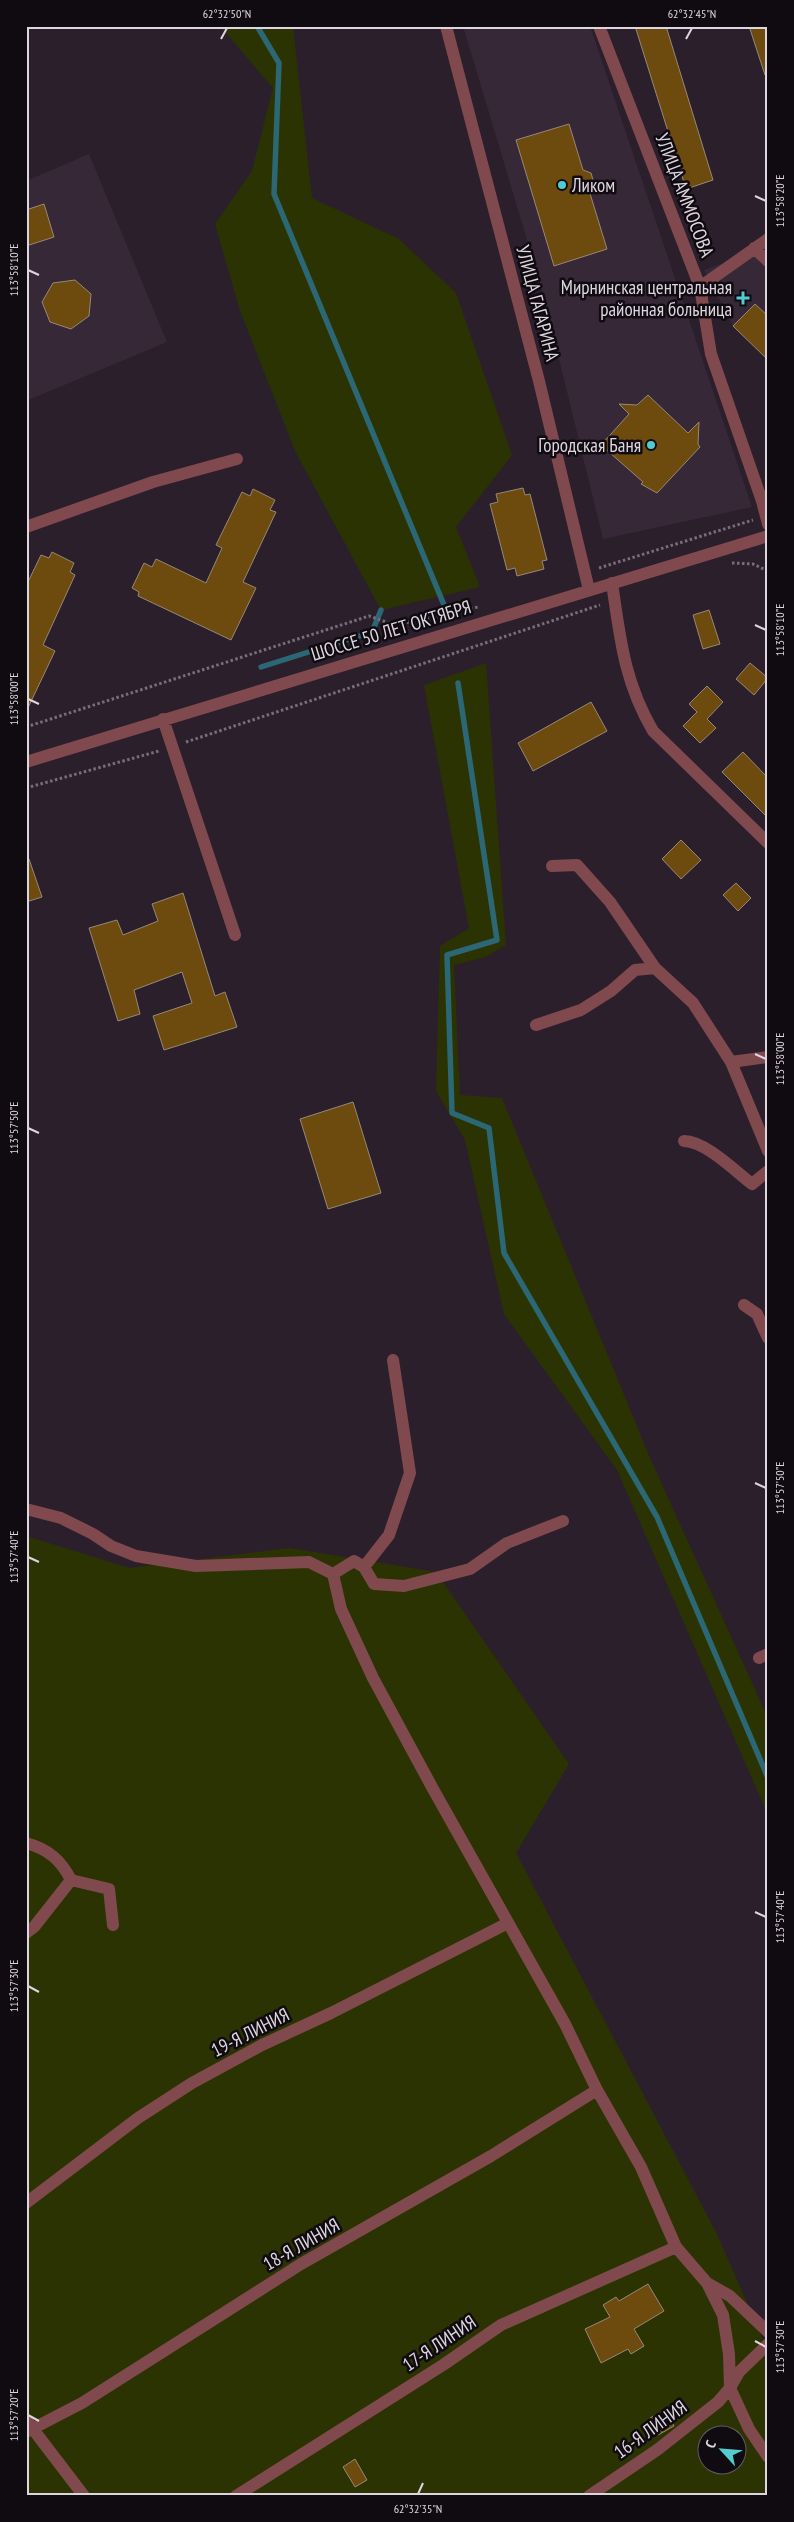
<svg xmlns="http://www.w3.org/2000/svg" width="794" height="2522" font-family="'PT Sans Narrow',sans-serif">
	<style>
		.built { fill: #372838 }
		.green { fill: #2b3302; fill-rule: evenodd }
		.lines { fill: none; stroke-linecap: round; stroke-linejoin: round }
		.stream { stroke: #2b6774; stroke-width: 5.5 }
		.building { fill: #6d4a0e; stroke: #968978 }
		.path { stroke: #786e79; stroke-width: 3; stroke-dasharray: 2.5 2.5; stroke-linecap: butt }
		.minor { stroke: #80494e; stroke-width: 12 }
		.ticks { fill: none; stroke: #ded6df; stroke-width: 2 }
		.poi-dot { fill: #52ccd0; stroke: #100b11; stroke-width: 2 }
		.labels { text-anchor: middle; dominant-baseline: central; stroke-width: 5; stroke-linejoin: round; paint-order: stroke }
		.poi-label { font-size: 19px; fill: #ded6df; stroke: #100b11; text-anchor: end }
		.street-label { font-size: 19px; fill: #ded6df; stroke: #100b11 }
		.neatline { fill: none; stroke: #ded6df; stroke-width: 2 }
		.ticks-label { font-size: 12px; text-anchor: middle; fill: #ded6df }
	</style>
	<rect width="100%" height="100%" fill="#2b1f2c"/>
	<!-- built -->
	<path class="built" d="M 463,26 L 590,26 L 752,507 L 603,539 L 543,293 Z
		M 89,154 L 167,342 L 26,401 L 26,181 Z
		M 768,247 L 768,360 L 733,326 L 704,270 Z"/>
	<!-- green -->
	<path class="green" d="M 220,26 L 293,26 L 312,198 L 399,239 L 456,293 L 512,455 L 456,527 L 480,587 L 381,610 L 296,453 L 240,311 L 215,224 L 252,171 L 273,88 Z
		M 486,663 L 506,945 L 486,957 L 454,965 L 460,1095 L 502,1098 L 650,1458 L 768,1718 L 768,1815 L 617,1470 L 504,1314 L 465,1140 L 436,1091 L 440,946 L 469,928 L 424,685 Z
		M 26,1536 L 130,1568 L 290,1548 L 436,1572 L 569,1764 L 516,1853 L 717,2234 L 768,2351 L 768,2496 L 26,2496 ZM 706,2434 L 736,2434 L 736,2464 L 706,2464 Z"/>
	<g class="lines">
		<!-- stream -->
		<path class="stream" d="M 257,26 L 279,63 L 274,194 L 444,605
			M 261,667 L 372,632 L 381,610
			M 458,683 L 497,940 L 447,955 L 452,1113 L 489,1128 L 504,1253 L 657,1517 L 768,1778"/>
	</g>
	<!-- building -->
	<path class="building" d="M 635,26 L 666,26 L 713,180 L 686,189 Z
		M 749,26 L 768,26 L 768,75 L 765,75 Z
		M 569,124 L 583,170 L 591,173 L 593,180 L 588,187 L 607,249 L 554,266 L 516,140 Z
		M 44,204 L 54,237 L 26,246 L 26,210 Z
		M 75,280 L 91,294 L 89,316 L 71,329 L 50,322 L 42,302 L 53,283 Z
		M 755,304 L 768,316 L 768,360 L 733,326 Z
		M 648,395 L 688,433 L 699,422 L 698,444 L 700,447 L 657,493 L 641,484 L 643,482 L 601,445 L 629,414 L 619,404 L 637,405 Z
		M 523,488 L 525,495 L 530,494 L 547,560 L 542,561 L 544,569 L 517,576 L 515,568 L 507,570 L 490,504 L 498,502 L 496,494 Z
		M 253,489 L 275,500 L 270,510 L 276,512 L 243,582 L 256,588 L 231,640 L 138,596 L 139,592 L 132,588 L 144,563 L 152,567 L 156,559 L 206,583 L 222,548 L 216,545 L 242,492 L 250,496 Z
		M 52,552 L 74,563 L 70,572 L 75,575 L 43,645 L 55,651 L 26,712 L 26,586 L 41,555 L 49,558 Z
		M 709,610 L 720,644 L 703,649 L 693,615 Z
		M 750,663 L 768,678 L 754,695 L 736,679 Z
		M 707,686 L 723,702 L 707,719 L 716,728 L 700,743 L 683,726 L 697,712 L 689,704 Z
		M 591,702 L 607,731 L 533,771 L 518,743 Z
		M 743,752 L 768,778 L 768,818 L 722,772 Z
		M 681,840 L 701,860 L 681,879 L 662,859 Z
		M 26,859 L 29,859 L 42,897 L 26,902 Z
		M 736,883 L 751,898 L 738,911 L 723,895 Z
		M 183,893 L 215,996 L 225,992 L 237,1027 L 164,1050 L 153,1016 L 192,1003 L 182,972 L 134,990 L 140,1014 L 118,1021 L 89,928 L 117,920 L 123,935 L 158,921 L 152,904 Z
		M 353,1102 L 381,1193 L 328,1209 L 300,1119 Z
		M 648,2284 L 664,2311 L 634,2329 L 644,2346 L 631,2354 L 628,2349 L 601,2363 L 585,2329 L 610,2317 L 603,2305 L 616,2297 L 619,2301 Z
		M 666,2409 L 674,2426 L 658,2435 L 650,2418 Z
		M 355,2459 L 367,2480 L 355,2487 L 343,2467 Z"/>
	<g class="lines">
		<!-- path -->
		<path class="path" d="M 732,563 L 753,564 L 768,571
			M 599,568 L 753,520
			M 26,727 L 369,616 L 395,625 L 478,607
			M 186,742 L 600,605
			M 26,788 L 159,751"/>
		<!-- minor -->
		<path class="minor" d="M 446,26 L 539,381 L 589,590
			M 599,26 L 700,287 L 711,354 L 762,501 L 768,524
			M 754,248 L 768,261
			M 700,287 L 768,239
			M 26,527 L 153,482 L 237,459
			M 612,583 C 620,637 624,682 653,731 L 768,843
			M 163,719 L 235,935
			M 26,762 L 768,536
			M 552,866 L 577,865 L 610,902 L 655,968 L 693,1003 L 731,1062 L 768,1151
			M 536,1025 L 581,1010 L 611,991 L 635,970 L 655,968
			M 731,1062 L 768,1057
			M 684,1141 C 705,1141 735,1171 752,1184 L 768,1171
			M 744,1305 L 757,1314 L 768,1338
			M 26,1509 L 61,1518 L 93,1534 L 111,1546 L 136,1556 L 196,1566 L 309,1562 L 333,1574 L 354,1561 L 364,1567 L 389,1535 L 410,1473 L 393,1360
			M 364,1567 L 374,1584 L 404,1586 L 470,1569 L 507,1543 L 563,1521
			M 333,1574 L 341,1609 L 373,1678 L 433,1789 L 565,2024 L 597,2090 L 641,2167 L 676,2247 L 707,2283 L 730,2296 L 768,2332
			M 759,1658 L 768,1654
			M 26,1843 C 48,1849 61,1860 71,1880 L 109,1889 L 113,1925
			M 26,1933 L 34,1927 L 71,1880
			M 26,2203 L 138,2118 L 192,2083 L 262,2045 L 331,2013 L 508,1923
			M 707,2283 L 723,2315 L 729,2354 L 730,2388 L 749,2429 L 768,2457
			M 26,2420 L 84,2496
			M 26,2432 L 82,2403 L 301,2264 L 491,2156 L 597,2090
			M 236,2496 L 443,2365 L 501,2325 L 676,2247
			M 589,2496 L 657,2450 L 718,2402 L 730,2388 L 739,2372 L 768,2344"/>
	</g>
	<!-- ticks -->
	<path class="ticks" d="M 221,39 L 227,28M 686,39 L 692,28M 755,196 L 766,201M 28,270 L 39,275M 755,625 L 766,630M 28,699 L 39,704M 755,1054 L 766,1059M 28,1128 L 39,1133M 755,1483 L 766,1488M 28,1557 L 39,1562M 755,1912 L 766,1917M 28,1986 L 39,1992M 755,2341 L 766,2347M 28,2415 L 39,2421M 418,2494 L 423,2483"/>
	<!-- markers -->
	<g class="poi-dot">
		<circle cx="562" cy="185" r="5"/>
		<path d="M740.5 290.5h5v5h5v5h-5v5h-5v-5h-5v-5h5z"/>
		<circle cx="651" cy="445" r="5"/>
	</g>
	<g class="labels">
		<!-- poi labels -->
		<g class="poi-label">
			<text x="572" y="185" text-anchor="start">Ликом</text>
			<text x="732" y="287">Мирнинская центральная<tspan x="732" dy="22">районная больница</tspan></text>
			<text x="641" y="445">Городская Баня</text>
		</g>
		<!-- street labels -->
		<g class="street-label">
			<text transform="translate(685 195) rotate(69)">УЛИЦА АММОСОВА</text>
			<text transform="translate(538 303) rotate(75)">УЛИЦА ГАГАРИНА</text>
			<text transform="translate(391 630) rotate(-17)">ШОССЕ 50 ЛЕТ ОКТЯБРЯ</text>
			<text transform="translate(250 2032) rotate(-27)">19-Я ЛИНИЯ</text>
			<text transform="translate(301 2244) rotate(-30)">18-Я ЛИНИЯ</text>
			<text transform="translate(439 2343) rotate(-34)">17-Я ЛИНИЯ</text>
			<text transform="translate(650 2429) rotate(-36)">16-Я ЛИНИЯ</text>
		</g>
	</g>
	<!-- border -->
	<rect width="794" height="2522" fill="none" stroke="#100b11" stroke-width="55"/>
	<!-- north arrow -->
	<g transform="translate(722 2450) rotate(296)"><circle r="24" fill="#100b11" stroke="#625c63"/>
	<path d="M0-4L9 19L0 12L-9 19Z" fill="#52ccd0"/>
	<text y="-8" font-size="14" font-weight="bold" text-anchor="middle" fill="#ded6df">С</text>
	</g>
	<rect x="28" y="28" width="738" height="2466" class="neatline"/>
	<g class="ticks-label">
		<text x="227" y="18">62°32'50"N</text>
		<text x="692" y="18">62°32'45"N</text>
		<text transform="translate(780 201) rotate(-90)" y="4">113°58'20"E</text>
		<text transform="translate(14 270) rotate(-90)" y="4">113°58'10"E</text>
		<text transform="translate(780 630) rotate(-90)" y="4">113°58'10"E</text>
		<text transform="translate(14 699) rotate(-90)" y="4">113°58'00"E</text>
		<text transform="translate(780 1059) rotate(-90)" y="4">113°58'00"E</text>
		<text transform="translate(14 1128) rotate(-90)" y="4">113°57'50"E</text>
		<text transform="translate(780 1488) rotate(-90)" y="4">113°57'50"E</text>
		<text transform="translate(14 1557) rotate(-90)" y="4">113°57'40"E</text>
		<text transform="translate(780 1917) rotate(-90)" y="4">113°57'40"E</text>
		<text transform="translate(14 1986) rotate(-90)" y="4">113°57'30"E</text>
		<text transform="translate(780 2347) rotate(-90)" y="4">113°57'30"E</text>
		<text transform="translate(14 2415) rotate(-90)" y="4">113°57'20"E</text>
		<text x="418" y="2513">62°32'35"N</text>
	</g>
</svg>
